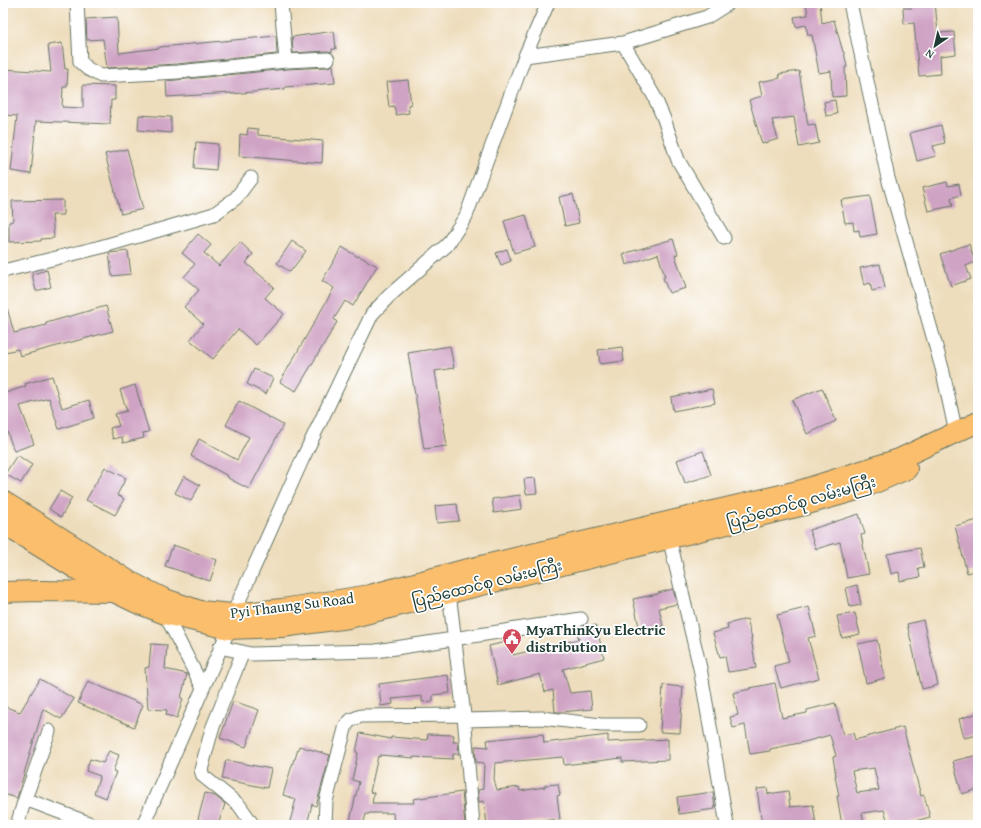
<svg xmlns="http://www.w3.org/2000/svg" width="981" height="828" font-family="'Gentium Book Plus','Noto Sans Myanmar',serif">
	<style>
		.building { fill: #cfa3c4; fill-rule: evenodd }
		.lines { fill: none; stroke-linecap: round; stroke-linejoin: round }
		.minor-casing { stroke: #677564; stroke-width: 15 }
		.primary-casing { stroke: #677564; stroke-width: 22 }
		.minor { stroke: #fff; stroke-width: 13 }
		.primary { stroke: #fabe6d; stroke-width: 20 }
		.labels { text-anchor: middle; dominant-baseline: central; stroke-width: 3.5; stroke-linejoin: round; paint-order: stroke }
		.street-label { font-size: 15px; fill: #1f3d34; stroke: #fff }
		.poi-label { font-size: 15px; font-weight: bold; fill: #1f3d34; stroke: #fff; text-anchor: start }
	</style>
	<rect width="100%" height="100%" fill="#fff"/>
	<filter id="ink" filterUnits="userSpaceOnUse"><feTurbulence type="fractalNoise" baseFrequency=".025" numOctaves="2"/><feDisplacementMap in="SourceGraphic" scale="8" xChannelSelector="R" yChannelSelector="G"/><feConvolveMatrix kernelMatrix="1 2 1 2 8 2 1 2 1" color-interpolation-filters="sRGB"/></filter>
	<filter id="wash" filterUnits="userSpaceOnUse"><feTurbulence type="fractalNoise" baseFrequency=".012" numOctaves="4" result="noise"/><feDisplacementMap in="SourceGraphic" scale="16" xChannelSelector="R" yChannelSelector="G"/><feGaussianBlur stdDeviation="0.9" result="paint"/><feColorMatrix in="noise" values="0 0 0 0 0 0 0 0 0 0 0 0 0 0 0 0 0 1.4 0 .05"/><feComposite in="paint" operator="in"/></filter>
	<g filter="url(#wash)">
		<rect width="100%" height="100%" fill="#eeddbc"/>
		<g id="blocks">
			<!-- building -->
			<path class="building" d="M 806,3 L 820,3 L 822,23 L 834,20 L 843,52 L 844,52 L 847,67 L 845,67 L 846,96 L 832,97 L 831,71 L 819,73 L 812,35 L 808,35 L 806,25 L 796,27 L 794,17 L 808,15 Z
				M 912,3 L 935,3 L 938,33 L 954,32 L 956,54 L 940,56 L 941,74 L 919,76 L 914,23 L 904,24 L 903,8 L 912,8 Z
				M 117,17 L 119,53 L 160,48 L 160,47 L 276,36 L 277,54 L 177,64 L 107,68 L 103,39 L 87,40 L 86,19 Z
				M 334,31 L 336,49 L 332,49 L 332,52 L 328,51 L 293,53 L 292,37 Z
				M 62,43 L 65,69 L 68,69 L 67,87 L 63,87 L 62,107 L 83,108 L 83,85 L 115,86 L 115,100 L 111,100 L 110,124 L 36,121 L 31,174 L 11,171 L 17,116 L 3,115 L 3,69 L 51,72 L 48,45 Z
				M 333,65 L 335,83 L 285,87 L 285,89 L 231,94 L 231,93 L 167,97 L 166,81 L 287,69 L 328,67 Z
				M 799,71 L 808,125 L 815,124 L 819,143 L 799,147 L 794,117 L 772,120 L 778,139 L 762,144 L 749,100 L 762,96 L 759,82 L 780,78 L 779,74 Z
				M 408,80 L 411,104 L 408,105 L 409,113 L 396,115 L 394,106 L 389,107 L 386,82 Z
				M 835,100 L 837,114 L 826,116 L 824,102 Z
				M 139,115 L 171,117 L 171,133 L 138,130 Z
				M 941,125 L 945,143 L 933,146 L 936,156 L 917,161 L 910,133 Z
				M 248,128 L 258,129 L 258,135 L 323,141 L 322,163 L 239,156 L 240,134 L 247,135 Z
				M 196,142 L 218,144 L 216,170 L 194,168 Z
				M 127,149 L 143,209 L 121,214 L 105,154 Z
				M 947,182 L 948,186 L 959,184 L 961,195 L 951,198 L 953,206 L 928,211 L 922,188 Z
				M 573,194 L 579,223 L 565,226 L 559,197 Z
				M 870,196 L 877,234 L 860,237 L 859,230 L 854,231 L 853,222 L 845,223 L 841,200 Z
				M 63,200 L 63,215 L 52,215 L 54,238 L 41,239 L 41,241 L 9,242 L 9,222 L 13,221 L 12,201 Z
				M 526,215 L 535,247 L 514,253 L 504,221 Z
				M 198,234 L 211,245 L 204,253 L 219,266 L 240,242 L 253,254 L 246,263 L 274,287 L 265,298 L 284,314 L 256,345 L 238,329 L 213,359 L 190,340 L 203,324 L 184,307 L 199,290 L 184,277 L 195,264 L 182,253 Z
				M 673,239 L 678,254 L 675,255 L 686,288 L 669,293 L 663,278 L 665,277 L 658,254 L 626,265 L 623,254 Z
				M 292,241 L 306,251 L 290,272 L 277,263 Z
				M 969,244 L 975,262 L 966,266 L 971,279 L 951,286 L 940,254 Z
				M 342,247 L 358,257 L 359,256 L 377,266 L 353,306 L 345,301 L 334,319 L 337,322 L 296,391 L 280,382 L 334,288 L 322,281 Z
				M 507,249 L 511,261 L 501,265 L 496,253 Z
				M 128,251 L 131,274 L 112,276 L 109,253 Z
				M 880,264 L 885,288 L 872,291 L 870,283 L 864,285 L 860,268 Z
				M 47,270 L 51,287 L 36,291 L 32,274 Z
				M 6,304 L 14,333 L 46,325 L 46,323 L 106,306 L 113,331 L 20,356 L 18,349 L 6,352 L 3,340 L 3,305 Z
				M 450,346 L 454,368 L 435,371 L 447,446 L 424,449 L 408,353 Z
				M 622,347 L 624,361 L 600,364 L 598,350 Z
				M 254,369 L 273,378 L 266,394 L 247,384 Z
				M 52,376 L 62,408 L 89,400 L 94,418 L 59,429 L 49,398 L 20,406 L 34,444 L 14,451 L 3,420 L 3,394 L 26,386 L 25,384 Z
				M 135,385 L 149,432 L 143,433 L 144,438 L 123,443 L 122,437 L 113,439 L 110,428 L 119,426 L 115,414 L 127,411 L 120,390 Z
				M 822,388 L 836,421 L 807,434 L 792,400 Z
				M 712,389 L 715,403 L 673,411 L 671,397 Z
				M 239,401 L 283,425 L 249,489 L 228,478 L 228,476 L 191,456 L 199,439 L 237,460 L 249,437 L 226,425 Z
				M 703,451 L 711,475 L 685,483 L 677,460 Z
				M 17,455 L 32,465 L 21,483 L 5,474 Z
				M 105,467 L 126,478 L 117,495 L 124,499 L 115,515 L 86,500 Z
				M 184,476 L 200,485 L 191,501 L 175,493 Z
				M 535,478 L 537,493 L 526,494 L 524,479 Z
				M 60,491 L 72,498 L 61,517 L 49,509 Z
				M 520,495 L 522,509 L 494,513 L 492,499 Z
				M 457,504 L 459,521 L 437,523 L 435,506 Z
				M 859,514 L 865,534 L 861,535 L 869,574 L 847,578 L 840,542 L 816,549 L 809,530 Z
				M 978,520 L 978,570 L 967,573 L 955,526 Z
				M 173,545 L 217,560 L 210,581 L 165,566 Z
				M 920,548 L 924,567 L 918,568 L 920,577 L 900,581 L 899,572 L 891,574 L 887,554 Z
				M 857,585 L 861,605 L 850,607 L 846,588 Z
				M 673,589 L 677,604 L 659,608 L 663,626 L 640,631 L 633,599 L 658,594 L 658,593 Z
				M 809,607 L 816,636 L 808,638 L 819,678 L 781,688 L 774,666 L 789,662 L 777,615 Z
				M 855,613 L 860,634 L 842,638 L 837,616 Z
				M 747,619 L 752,638 L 751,638 L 756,668 L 728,672 L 725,656 L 720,657 L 713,633 L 728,629 L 727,624 Z
				M 923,620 L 938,685 L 922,689 L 907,624 Z
				M 596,625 L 604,658 L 563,669 L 570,693 L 590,691 L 592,709 L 562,712 L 555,712 L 553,690 L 545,692 L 540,674 L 498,685 L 489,646 L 510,641 L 513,655 L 579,639 L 576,630 Z
				M 877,640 L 885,678 L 866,683 L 858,644 Z
				M 151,644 L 167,645 L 165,669 L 187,674 L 181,698 L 183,699 L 177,718 L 166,715 L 167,710 L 148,709 L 145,668 L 149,667 Z
				M 448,675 L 450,693 L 433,695 L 433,701 L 422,702 L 422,696 L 392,699 L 393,704 L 381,706 L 379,684 Z
				M 40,679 L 74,699 L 61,719 L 43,709 L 17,798 L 3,794 L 3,706 L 20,712 Z
				M 88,681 L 143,705 L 134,727 L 78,703 Z
				M 775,683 L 782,718 L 807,713 L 807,710 L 835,703 L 843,735 L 853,733 L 855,740 L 903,727 L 921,796 L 924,795 L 930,817 L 900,825 L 889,825 L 884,810 L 862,813 L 864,825 L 842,825 L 837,796 L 839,796 L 835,776 L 836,776 L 833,757 L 836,756 L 830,735 L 804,742 L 770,749 L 770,751 L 750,754 L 745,725 L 733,728 L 730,717 L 738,715 L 733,693 L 750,689 L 750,688 ZM 874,768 L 879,790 L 857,793 L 852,771 Z
				M 663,685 L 683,687 L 680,733 L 660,732 Z
				M 233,701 L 259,710 L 246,747 L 220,738 Z
				M 978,713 L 978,735 L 964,738 L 959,719 Z
				M 360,733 L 391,739 L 391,737 L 427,740 L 428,734 L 454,735 L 453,742 L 458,742 L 459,754 L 453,754 L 453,759 L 414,757 L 414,758 L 380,755 L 380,757 L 378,756 L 370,792 L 374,793 L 372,803 L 414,803 L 413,799 L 462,792 L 465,825 L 394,825 L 393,813 L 369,813 L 369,814 L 366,814 L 363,825 L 349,825 L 359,782 L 352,780 L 358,753 L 356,752 Z
				M 543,734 L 544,743 L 608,735 L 608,742 L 668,739 L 668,760 L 622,762 L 622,758 L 564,765 L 563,757 L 495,763 L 494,779 L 497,790 L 519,787 L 520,791 L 545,787 L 545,785 L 558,784 L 560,795 L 557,796 L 560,819 L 506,825 L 487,825 L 484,801 L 479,802 L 478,790 L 483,789 L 484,763 L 476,762 L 475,746 L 488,747 L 487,740 Z
				M 299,746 L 330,755 L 316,806 L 312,804 L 307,825 L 289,825 L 296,799 L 283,795 L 294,759 L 295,759 Z
				M 109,751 L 119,755 L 113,771 L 116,772 L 106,798 L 94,793 L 100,776 L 86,771 L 90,759 L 103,763 Z
				M 978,755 L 978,789 L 962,794 L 953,761 Z
				M 226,760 L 271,769 L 267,788 L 222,779 Z
				M 767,788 L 768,794 L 788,791 L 790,807 L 813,805 L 816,824 L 804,825 L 762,825 L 757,789 Z
				M 713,792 L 715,809 L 679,814 L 677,797 Z
				M 205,793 L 215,796 L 225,804 L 218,825 L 200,825 L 201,820 L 198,819 Z"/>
		</g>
	</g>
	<g filter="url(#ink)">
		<use href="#blocks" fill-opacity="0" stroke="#677564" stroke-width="1"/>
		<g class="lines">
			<!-- minor casing -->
			<g class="minor-casing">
				<path id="minor" d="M 77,3 L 80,62 L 88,69 L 101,76 L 178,72 L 286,61 L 328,59
					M 281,3 L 286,61
					M 850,3 L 888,178 L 942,368 L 956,433
					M 623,43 L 654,96 L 664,119 L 678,160 L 724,238
					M 525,56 L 623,43 L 707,17 L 729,3
					M 3,271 L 97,248 L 214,214 L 236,198 L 251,178
					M 669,537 L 700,668 L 727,825
					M 449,593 L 464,715 L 473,825
					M 165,614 L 203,688
					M 220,647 L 251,654 L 376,651 L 581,619
					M 243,652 L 212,729 L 201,770 L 203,776 L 239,805 L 253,825
					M 464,720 L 542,718 L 601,725 L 639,725
					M 49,731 L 25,799 L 94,825
					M 17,825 L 25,799
					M 143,825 L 229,629 L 233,614 L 302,460 L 372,314 L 389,296 L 447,245 L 466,216 L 525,56 L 548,3
					M 325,825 L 326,801 L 346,725 L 351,720 L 361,716 L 464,715"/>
			</g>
			<!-- primary casing -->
			<g class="primary-casing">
				<path id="primary" d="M 3,501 L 129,581 L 165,599 L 200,611 L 233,614 L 282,609 L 370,595 L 464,570 L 802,490 L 899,459 L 978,422
					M 3,524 L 114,592 L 137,603 L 165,614 L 229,629 L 282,627 L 349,618 L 808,504 L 861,489 L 907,469
					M 3,592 L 39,591 L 113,592"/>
			</g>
			<!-- minor -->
			<use href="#minor" class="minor"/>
			<!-- primary -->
			<use href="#primary" class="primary"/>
		</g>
	</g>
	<!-- icons -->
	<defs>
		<g id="civic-pin" transform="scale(1)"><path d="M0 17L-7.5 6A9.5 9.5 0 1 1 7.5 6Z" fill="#d1495b" stroke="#fff"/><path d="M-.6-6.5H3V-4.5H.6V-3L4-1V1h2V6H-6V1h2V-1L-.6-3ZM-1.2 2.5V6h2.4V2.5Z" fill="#fff"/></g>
	</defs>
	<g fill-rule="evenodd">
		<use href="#civic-pin" x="512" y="638"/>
	</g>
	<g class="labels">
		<!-- street labels -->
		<g class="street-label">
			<text transform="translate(801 502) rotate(-16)">ပြည်ထောင်စု လမ်းမကြီး</text>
			<text transform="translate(487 583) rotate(-14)">ပြည်ထောင်စု လမ်းမကြီး</text>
			<text transform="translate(292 605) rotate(-7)">Pyi Thaung Su Road</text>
		</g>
		<!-- poi labels -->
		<g class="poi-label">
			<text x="526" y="629">MyaThinKyu Electric<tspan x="526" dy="17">distribution</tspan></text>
		</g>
	</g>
	<!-- margin -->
	<rect width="981" height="828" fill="none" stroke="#fff" stroke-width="16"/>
	<!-- north arrow -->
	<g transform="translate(935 46) rotate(214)" stroke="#ffffff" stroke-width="3" paint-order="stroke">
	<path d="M0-3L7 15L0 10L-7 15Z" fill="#1f3d34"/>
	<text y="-6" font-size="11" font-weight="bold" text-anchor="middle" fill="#1f3d34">N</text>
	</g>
</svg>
